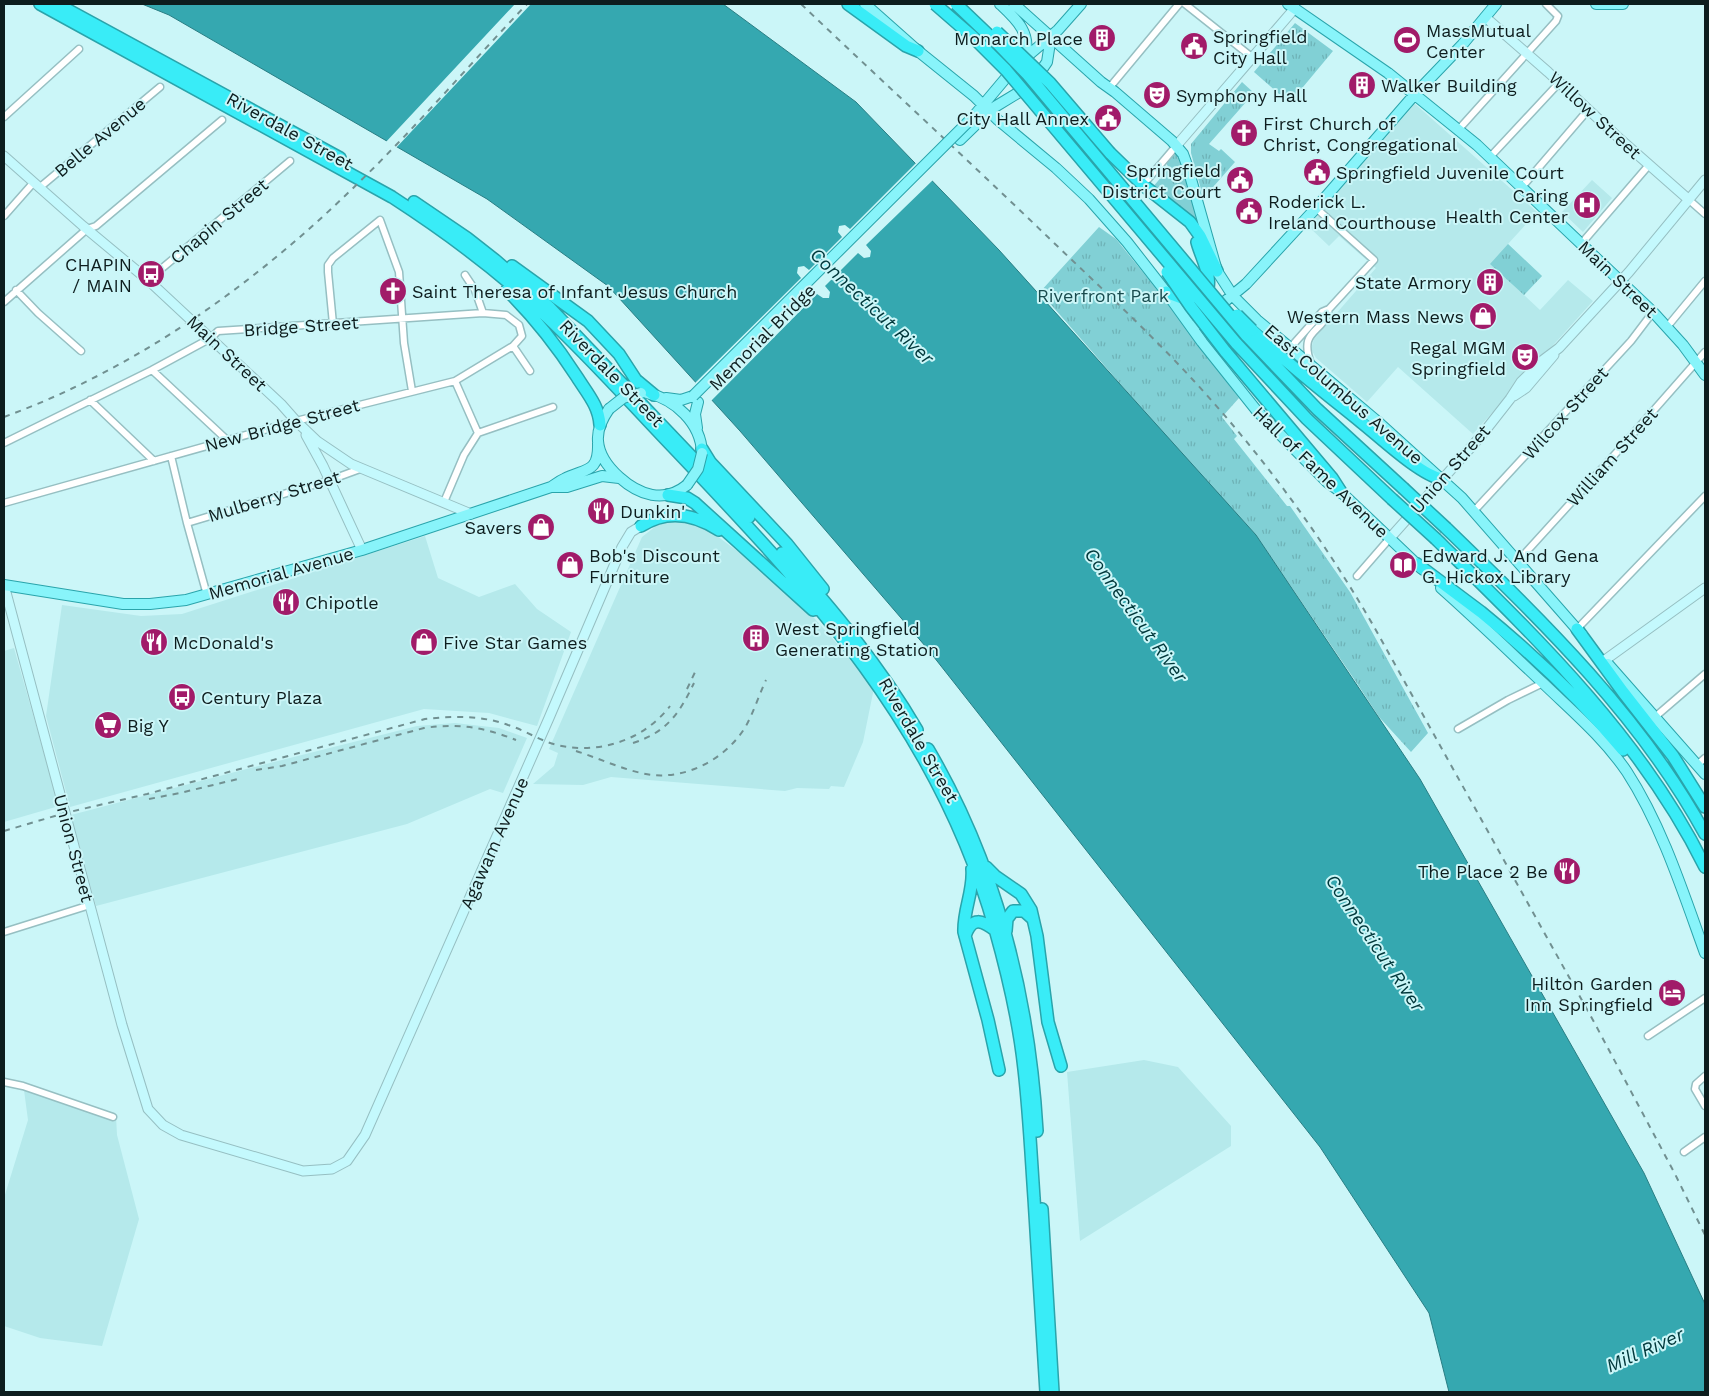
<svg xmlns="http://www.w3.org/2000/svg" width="1709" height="1396" font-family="'Work Sans',sans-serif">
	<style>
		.built { fill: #b5e9eb }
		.park { fill: url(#park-tufts) }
		.water { fill: #35a8b0; stroke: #297e84 }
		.pier { fill: #cbf6f8 }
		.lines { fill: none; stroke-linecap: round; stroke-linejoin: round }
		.street-casing { stroke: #96bfc2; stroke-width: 9 }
		.secondary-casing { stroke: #96bfc2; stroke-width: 11 }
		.primary-casing { stroke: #2aa4ab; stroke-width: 12 }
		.highway-casing { stroke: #2aa4ab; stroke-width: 14 }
		.street { stroke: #fff; stroke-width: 6 }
		.secondary { stroke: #c4f9fd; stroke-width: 9 }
		.primary { stroke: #88f4fa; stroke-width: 10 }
		.highway { stroke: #39ecf7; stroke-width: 11 }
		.rail { stroke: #719091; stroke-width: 2; stroke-dasharray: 6 6; stroke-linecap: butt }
		.primary-bridge-casing { stroke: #2aa4ab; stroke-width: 12; stroke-linecap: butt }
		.highway-bridge-casing { stroke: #2aa4ab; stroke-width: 14; stroke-linecap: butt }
		.primary-bridge { stroke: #88f4fa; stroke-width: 10 }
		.highway-bridge { stroke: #39ecf7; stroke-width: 11 }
		.labels { text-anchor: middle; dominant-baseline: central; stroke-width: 4; stroke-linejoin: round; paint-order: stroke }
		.poi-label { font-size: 18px; fill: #0d1d1e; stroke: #cbf6f8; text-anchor: start }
		.street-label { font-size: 18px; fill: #0d1d1e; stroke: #cbf6f8 }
		.park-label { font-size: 18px; fill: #194b4e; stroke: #cbf6f8 }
		.water-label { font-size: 19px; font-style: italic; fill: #00373a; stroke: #cbf6f8 }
	</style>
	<defs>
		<pattern id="park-tufts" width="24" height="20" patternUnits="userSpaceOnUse" patternTransform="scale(1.25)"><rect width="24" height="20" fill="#81d0d5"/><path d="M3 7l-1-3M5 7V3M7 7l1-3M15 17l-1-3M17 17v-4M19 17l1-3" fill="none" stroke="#6eb2b6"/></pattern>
	</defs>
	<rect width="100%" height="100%" fill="#cbf6f8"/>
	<!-- built -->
	<path class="built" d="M 1414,103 L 1537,212 L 1508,244 L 1542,276 L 1524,295 L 1540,310 L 1568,280 L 1593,301 L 1473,434 L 1398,367 L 1367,402 L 1316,358 L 1311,349 L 1314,339 L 1376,268 L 1339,236 L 1329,246 L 1308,226 Z
		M 1592,180 L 1612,198 L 1583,232 L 1562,212 Z
		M 675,520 L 693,522 L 709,530 L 772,577 L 798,600 L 858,667 L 874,688 L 863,742 L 844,787 L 831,786 L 829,789 L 797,788 L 785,791 L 611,777 L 583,785 L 533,784 L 554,766 L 558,753 L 549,749 L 642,537 L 661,522 Z
		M 425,536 L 438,578 L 479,597 L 515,584 L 537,609 L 571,632 L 537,726 L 489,713 L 424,709 L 70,807 L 46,716 L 62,605 L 141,616 L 182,614 Z
		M 14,648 L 59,806 L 4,822 L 4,651 Z
		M 455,723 L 499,728 L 527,738 L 503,793 L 490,789 L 407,824 L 96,906 L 71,815 L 266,764 L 417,726 Z
		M 1144,1060 L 1178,1067 L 1231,1126 L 1231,1146 L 1080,1241 L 1067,1072 Z
		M 24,1090 L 116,1116 L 117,1135 L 139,1219 L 102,1346 L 40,1338 L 4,1326 L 4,1198 L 28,1120 Z"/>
	<!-- park -->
	<path class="park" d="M 1295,23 L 1333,51 L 1293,99 L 1289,101 L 1286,100 L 1254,72 Z
		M 1242,82 L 1254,93 L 1209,144 L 1219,151 L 1221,149 L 1235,162 L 1207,194 L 1204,195 L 1202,193 L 1191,153 L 1191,144 Z
		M 1174,153 L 1177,154 L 1183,166 L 1199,226 L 1152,188 L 1169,168 L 1166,163 Z
		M 1099,227 L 1116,239 L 1150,281 L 1239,398 L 1222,417 L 1237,436 L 1234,439 L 1287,506 L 1290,506 L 1350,592 L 1428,733 L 1411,752 L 1379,717 L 1354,679 L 1256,535 L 1157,426 L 1040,292 Z
		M 1508,244 L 1542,276 L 1524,295 L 1490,264 Z"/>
	<!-- water -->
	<path class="water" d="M 142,4 L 723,4 L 856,102 L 999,250 L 1256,535 L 1420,779 L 1644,1173 L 1705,1304 L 1705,1392 L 1449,1392 L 1429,1313 L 1320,1147 L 926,647 L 740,431 L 608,286 L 487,199 L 169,15 Z"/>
	<!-- pier -->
	<path class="pier" d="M 515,4 L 531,4 L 395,149 L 385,143 Z
		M 917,162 L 934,179 L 866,245 L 871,251 L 870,257 L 864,258 L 858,253 L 825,286 L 830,292 L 829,298 L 823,298 L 817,294 L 710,402 L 694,384 L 801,278 L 797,273 L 798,267 L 804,266 L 809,270 L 842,237 L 838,232 L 839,226 L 845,225 L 850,229 Z"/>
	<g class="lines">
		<!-- street casing -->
		<g class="street-casing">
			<path id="street" d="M 1185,4 L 1253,58
				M 1110,87 L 1179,4
				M 4,117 L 79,49
				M 1459,129 L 1556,21 L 1558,16 L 1546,4
				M 1490,157 L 1559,83
				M 1148,179 L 1177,145
				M 1522,187 L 1588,110
				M 39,188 L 160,87
				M 1688,199 L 1705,214
				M 4,216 L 34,182
				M 1581,244 L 1649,165
				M 465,275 L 475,290 L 483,313
				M 148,280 L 290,161
				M 16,290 L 38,313 L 81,351
				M 4,302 L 87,229 L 96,226 L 222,120
				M 333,324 L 328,272 L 328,265 L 333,258 L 380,220 L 399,272 L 404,343 L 412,391
				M 1667,327 L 1705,281
				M 513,346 L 530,371
				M 1290,348 L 1322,312 L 1329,309 L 1374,260 L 1316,208
				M 1311,364 C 1298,328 1323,335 1329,309
				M 152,370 L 227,440
				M 90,400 L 154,461
				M 478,433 L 553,407
				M 4,443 L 152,370 L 211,338 L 218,331 L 483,313 L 506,315 L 519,325 L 522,336 L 513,346 L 455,381 L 296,421 L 4,503
				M 171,456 L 187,523 L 207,595
				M 444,502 L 464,455 L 478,433 L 455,381
				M 1474,511 L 1631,341 L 1653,312
				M 187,523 L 330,480 L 360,469
				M 1518,561 L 1617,452 L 1705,352
				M 1357,576 L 1390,538
				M 1577,629 L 1705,496
				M 1655,717 L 1705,674
				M 1458,729 L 1508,700 L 1543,683
				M 1697,765 L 1705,758
				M 4,932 L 90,905
				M 1648,1036 L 1705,998
				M 1705,1076 L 1696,1084 L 1695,1089 L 1705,1106
				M 4,1082 L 23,1086 L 113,1117
				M 1684,1152 L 1705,1137"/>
		</g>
		<!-- secondary casing -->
		<g class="secondary-casing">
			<path id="secondary" d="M 1485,17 L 1548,72 L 1621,140 L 1688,199
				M 1177,145 L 1295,8
				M 4,156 L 83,226 L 148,280 L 281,404 L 296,421 L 317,441 L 351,464 L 471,514
				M 1514,396 L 1526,388 L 1554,355
				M 306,435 L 323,466 L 362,550
				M 1390,538 L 1481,436 L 1510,399 L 1521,382 L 1543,360 L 1559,348 L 1629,272 L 1705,180
				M 4,585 L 122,1025 L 148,1109 L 163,1125 L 181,1135 L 303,1171 L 332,1169 L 347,1161 L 365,1135 L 549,718 L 622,547 L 631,532 L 641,526
				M 1605,660 L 1705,588"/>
		</g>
		<!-- primary casing -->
		<g class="primary-casing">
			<path id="primary" d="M 865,4 L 918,51 L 974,96 L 998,120 L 1056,168 L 1089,199 L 1127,242 L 1166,292 L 1202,342 L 1257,411 L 1327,482 L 1341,492 L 1422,569
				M 1000,4 C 1016,19 1033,34 1024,59
				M 1014,4 L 1101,82 L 1115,92 L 1172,141 L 1183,154 L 1187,165 L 1217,271 L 1233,296 L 1257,320 L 1377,421 L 1462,498 L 1582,635
				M 1288,4 L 1388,73 L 1477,145 L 1653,312 L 1683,345 L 1705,375
				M 1596,4 L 1623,4
				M 973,117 L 1010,73 L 1024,59 L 1058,30 L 1081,4
				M 960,140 L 993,108 L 1026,88 L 1034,81 L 1047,62 L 1051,36
				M 1195,326 L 1246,284 L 1316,208 L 1415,94 L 1462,45 L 1496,4
				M 647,393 C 675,399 701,423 702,453
				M 666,398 L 681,400 L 693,396
				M 609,409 C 602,419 597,429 598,441 C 599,455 609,468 619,477 C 639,495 664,504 687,485
				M 697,428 L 695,414 L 698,402
				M 553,487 L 567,487 L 602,476 L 619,478
				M 4,585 L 123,604 L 150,604 L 186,600 L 362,550 L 551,487 C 555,485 559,481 564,479 C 585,468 599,474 598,443
				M 1441,588 C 1476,619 1510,652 1544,684 C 1573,712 1604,738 1627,772 C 1662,826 1683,892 1705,953
				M 1608,664 L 1705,774"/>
		</g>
		<!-- highway casing -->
		<g class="highway-casing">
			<path id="highway" d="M 40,4 L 392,197 C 446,232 499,271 545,315 C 589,356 629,401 670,444 C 810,591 939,728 995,929 C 1008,975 1019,1022 1024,1069 C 1029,1112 1031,1155 1034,1198 C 1038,1263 1042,1328 1046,1392
				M 57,4 L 340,158
				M 848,4 L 906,46 L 918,51
				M 1110,153 L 1143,185 L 1190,222 L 1200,236 L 1217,271
				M 414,202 L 467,238 L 495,260 L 550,308 L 749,517
				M 1197,242 C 1201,258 1215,280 1205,295
				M 512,266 L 588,321 L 619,354 L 636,380 L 654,395
				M 507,290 C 534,317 557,346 577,377 C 587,393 599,406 600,425
				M 1166,292 L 1190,301
				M 1252,330 C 1286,363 1324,392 1361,422 C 1380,437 1420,475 1442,479
				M 1246,335 L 1317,409 L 1403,488
				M 1236,343 L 1307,419 L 1392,499
				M 1225,351 L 1332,478 L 1341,492
				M 702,449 L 710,462 L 787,544 L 823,589
				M 668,495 L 687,498 L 695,503 L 813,610
				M 641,526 C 667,509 694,514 719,530
				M 1446,528 C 1541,620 1641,716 1705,834
				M 1436,539 C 1537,638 1642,739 1705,867
				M 782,553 C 832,609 879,665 917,730
				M 1417,564 C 1438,580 1460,596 1481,612 C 1530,652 1582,701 1623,750
				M 1577,629 L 1623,692 L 1673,756 L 1705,807
				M 928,749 C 997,867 1029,995 1037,1131
				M 986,867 L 995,876 L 1021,894 L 1031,910 L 1037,936 L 1048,1022 L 1061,1066
				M 972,869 C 974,891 963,910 964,932 L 988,1020 L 999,1070
				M 1006,931 L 1007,919 L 1013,911 L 1024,911 L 1033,919
				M 965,936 C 972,916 982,920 996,931
				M 1042,1209 L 1053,1392"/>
		</g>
		<!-- street -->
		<use href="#street" class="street"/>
		<!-- secondary -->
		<use href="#secondary" class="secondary"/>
		<!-- primary -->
		<use href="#primary" class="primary"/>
		<!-- highway -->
		<use href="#highway" class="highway"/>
		<!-- rail -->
		<path class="rail" d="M 801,4 C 884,83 969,161 1052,241 C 1100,287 1149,332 1194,381 C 1263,456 1322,537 1373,625 L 1594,1022 L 1675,1174 L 1705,1235
			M 4,417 C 133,370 251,287 350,191 C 412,132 468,66 527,4
			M 687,689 L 697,668
			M 633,743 C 667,732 679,714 694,683
			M 576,751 C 598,758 619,768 641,773 C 681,783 725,761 746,726 C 754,711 759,695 766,680
			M 256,770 L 282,766 L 424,728 C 459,723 483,727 516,740
			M 149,799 L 180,793 L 242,778
			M 4,831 L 65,813 L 147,794 L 425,719 C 452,716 481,715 508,725 C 525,730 540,741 557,745 C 599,755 644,740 670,706"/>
		<!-- primary-bridge casing -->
		<g class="primary-bridge-casing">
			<path id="primary-bridge" d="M 693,396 L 973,117
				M 609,409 L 623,398 L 641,393
				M 687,485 L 698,469 L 702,453"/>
		</g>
		<!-- highway-bridge casing -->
		<g class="highway-bridge-casing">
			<path id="highway-bridge" d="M 935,4 L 973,37 L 1006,70 L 1236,343
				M 956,4 L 998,44 L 1028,75 L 1246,335
				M 997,32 L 1050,83 L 1110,153
				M 1167,272 L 1191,307 L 1225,351
				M 1237,315 L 1252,330
				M 1403,488 L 1446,528
				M 1392,499 L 1436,539"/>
		</g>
		<!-- primary-bridge -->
		<use href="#primary-bridge" class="primary-bridge"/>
		<!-- highway-bridge -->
		<use href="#highway-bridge" class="highway-bridge"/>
	</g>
	<!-- icons -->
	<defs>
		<g id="building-disc" transform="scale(1.4375)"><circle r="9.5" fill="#a11b69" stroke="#cbf6f8"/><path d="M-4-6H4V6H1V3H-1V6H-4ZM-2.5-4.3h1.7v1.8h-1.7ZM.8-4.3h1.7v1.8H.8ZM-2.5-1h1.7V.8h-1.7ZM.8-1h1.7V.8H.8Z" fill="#fff"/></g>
		<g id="stadium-disc" transform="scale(1.4375)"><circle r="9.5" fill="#a11b69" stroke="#cbf6f8"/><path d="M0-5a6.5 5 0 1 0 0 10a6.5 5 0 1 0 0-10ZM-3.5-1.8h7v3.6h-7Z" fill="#fff"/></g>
		<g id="civic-disc" transform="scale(1.4375)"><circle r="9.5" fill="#a11b69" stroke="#cbf6f8"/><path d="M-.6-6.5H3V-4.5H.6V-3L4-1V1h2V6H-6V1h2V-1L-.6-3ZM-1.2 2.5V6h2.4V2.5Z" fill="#fff"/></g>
		<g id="theatre-disc" transform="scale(1.4375)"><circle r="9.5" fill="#a11b69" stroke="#cbf6f8"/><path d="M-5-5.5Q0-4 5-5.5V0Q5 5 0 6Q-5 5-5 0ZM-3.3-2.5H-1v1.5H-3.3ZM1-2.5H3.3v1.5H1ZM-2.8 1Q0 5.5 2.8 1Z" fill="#fff"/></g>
		<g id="church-disc" transform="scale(1.4375)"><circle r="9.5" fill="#a11b69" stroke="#cbf6f8"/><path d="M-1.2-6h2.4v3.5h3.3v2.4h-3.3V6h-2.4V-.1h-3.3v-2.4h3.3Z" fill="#fff"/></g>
		<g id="hospital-disc" transform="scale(1.4375)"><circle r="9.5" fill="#a11b69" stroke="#cbf6f8"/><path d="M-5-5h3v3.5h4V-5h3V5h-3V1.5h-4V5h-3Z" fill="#fff"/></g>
		<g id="bus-disc" transform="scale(1.4375)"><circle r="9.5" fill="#a11b69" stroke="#cbf6f8"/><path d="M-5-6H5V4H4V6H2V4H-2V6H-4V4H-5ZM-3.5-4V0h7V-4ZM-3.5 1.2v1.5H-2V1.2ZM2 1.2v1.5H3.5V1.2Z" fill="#fff"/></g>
		<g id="shop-disc" transform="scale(1.4375)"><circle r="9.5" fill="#a11b69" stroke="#cbf6f8"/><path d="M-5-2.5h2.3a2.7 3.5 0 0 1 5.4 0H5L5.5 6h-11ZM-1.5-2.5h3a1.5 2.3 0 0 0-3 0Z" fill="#fff"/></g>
		<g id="restaurant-disc" transform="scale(1.4375)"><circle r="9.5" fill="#a11b69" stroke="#cbf6f8"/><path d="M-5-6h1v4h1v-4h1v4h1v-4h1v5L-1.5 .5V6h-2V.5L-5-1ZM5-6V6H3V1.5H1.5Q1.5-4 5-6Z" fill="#fff"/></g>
		<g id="library-disc" transform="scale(1.4375)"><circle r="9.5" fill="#a11b69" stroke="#cbf6f8"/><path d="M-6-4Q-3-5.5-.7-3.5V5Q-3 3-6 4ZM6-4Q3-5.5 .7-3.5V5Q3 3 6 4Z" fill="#fff"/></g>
		<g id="supermarket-disc" transform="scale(1.4375)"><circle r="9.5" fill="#a11b69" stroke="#cbf6f8"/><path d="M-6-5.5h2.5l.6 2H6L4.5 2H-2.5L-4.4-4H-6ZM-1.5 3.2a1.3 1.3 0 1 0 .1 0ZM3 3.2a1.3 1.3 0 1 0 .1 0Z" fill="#fff"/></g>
		<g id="hotel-disc" transform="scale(1.4375)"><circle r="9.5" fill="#a11b69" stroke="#cbf6f8"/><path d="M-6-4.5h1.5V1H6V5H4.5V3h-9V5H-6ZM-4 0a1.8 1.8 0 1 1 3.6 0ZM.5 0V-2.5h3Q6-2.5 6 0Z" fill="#fff"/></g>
	</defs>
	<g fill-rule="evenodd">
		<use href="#building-disc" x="1102" y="38"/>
		<use href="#stadium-disc" x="1407" y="40"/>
		<use href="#civic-disc" x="1194" y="46"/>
		<use href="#building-disc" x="1362" y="85"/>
		<use href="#theatre-disc" x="1157" y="95"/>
		<use href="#civic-disc" x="1108" y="118"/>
		<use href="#church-disc" x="1244" y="133"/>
		<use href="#civic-disc" x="1317" y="172"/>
		<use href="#civic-disc" x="1240" y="180"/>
		<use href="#hospital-disc" x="1587" y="205"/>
		<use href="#civic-disc" x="1249" y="211"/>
		<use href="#bus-disc" x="151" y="274"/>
		<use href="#building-disc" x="1490" y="282"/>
		<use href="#church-disc" x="393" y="291"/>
		<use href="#shop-disc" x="1483" y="316"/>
		<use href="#theatre-disc" x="1525" y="357"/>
		<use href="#restaurant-disc" x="601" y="511"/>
		<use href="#shop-disc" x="541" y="527"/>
		<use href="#shop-disc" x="570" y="565"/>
		<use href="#library-disc" x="1403" y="565"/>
		<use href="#restaurant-disc" x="286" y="602"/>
		<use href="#building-disc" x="756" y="638"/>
		<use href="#restaurant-disc" x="154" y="642"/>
		<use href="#shop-disc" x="424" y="642"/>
		<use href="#bus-disc" x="182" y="697"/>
		<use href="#supermarket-disc" x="108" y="725"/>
		<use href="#restaurant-disc" x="1567" y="871"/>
		<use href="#hotel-disc" x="1672" y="993"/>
	</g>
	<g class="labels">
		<!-- poi labels -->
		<g class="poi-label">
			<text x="1426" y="30">MassMutual<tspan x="1426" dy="21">Center</tspan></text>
			<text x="1213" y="36">Springfield<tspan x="1213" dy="21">City Hall</tspan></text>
			<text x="1083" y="38" text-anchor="end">Monarch Place</text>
			<text x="1381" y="85">Walker Building</text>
			<text x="1176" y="95">Symphony Hall</text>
			<text x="1089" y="118" text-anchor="end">City Hall Annex</text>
			<text x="1263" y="123">First Church of<tspan x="1263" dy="21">Christ, Congregational</tspan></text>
			<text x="1221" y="170" text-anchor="end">Springfield<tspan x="1221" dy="21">District Court</tspan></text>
			<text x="1336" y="172">Springfield Juvenile Court</text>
			<text x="1568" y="195" text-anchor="end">Caring<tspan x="1568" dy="21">Health Center</tspan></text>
			<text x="1268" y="201">Roderick L.<tspan x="1268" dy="21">Ireland Courthouse</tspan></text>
			<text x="132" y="264" text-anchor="end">CHAPIN<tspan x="132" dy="21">/ MAIN</tspan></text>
			<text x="1471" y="282" text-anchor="end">State Armory</text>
			<text x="412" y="291">Saint Theresa of Infant Jesus Church</text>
			<text x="1464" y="316" text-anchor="end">Western Mass News</text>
			<text x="1506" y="347" text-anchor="end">Regal MGM<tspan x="1506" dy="21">Springfield</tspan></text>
			<text x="620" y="511">Dunkin'</text>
			<text x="522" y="527" text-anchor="end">Savers</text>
			<text x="589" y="555">Bob's Discount<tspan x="589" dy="21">Furniture</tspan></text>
			<text x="1422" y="555">Edward J. And Gena<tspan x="1422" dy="21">G. Hickox Library</tspan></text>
			<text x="305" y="602">Chipotle</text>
			<text x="775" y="628">West Springfield<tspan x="775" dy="21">Generating Station</tspan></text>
			<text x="173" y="642">McDonald's</text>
			<text x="443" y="642">Five Star Games</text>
			<text x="201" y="697">Century Plaza</text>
			<text x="127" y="725">Big Y</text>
			<text x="1548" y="871" text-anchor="end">The Place 2 Be</text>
			<text x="1653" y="983" text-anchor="end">Hilton Garden<tspan x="1653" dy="21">Inn Springfield</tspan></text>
		</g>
		<!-- street labels -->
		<g class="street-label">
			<text transform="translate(1595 115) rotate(43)">Willow Street</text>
			<text transform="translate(290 131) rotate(29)">Riverdale Street</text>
			<text transform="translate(100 137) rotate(-40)">Belle Avenue</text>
			<text transform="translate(219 221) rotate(-40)">Chapin Street</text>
			<text transform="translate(1618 279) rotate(44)">Main Street</text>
			<text transform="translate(301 326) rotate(-4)">Bridge Street</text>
			<text transform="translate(762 337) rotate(-45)">Memorial Bridge</text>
			<text transform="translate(227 353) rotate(43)">Main Street</text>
			<text transform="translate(612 373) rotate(46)">Riverdale Street</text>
			<text transform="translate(1344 394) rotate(41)">East Columbus Avenue</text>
			<text transform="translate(1565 413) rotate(-48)">Wilcox Street</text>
			<text transform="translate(282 425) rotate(-15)">New Bridge Street</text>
			<text transform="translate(1612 457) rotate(-48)">William Street</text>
			<text transform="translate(1450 469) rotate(-49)">Union Street</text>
			<text transform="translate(1321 472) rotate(44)">Hall of Fame Avenue</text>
			<text transform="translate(274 496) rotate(-17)">Mulberry Street</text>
			<text transform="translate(281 573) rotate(-16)">Memorial Avenue</text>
			<text transform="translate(919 740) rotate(60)">Riverdale Street</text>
			<text transform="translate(494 843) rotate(-66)">Agawam Avenue</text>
			<text transform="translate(74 848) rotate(75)">Union Street</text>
		</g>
		<!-- park labels -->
		<g class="park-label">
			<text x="1103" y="295">Riverfront Park</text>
		</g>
		<!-- water labels -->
		<g class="water-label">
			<text transform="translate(872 306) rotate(43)">Connecticut River</text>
			<text transform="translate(1136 615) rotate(54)">Connecticut River</text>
			<text transform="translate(1375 943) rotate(56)">Connecticut River</text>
			<text transform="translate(1645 1350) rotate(-24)">Mill River</text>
		</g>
	</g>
	<!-- border -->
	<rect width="1709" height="1396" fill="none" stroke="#0d1d1e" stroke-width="10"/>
</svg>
